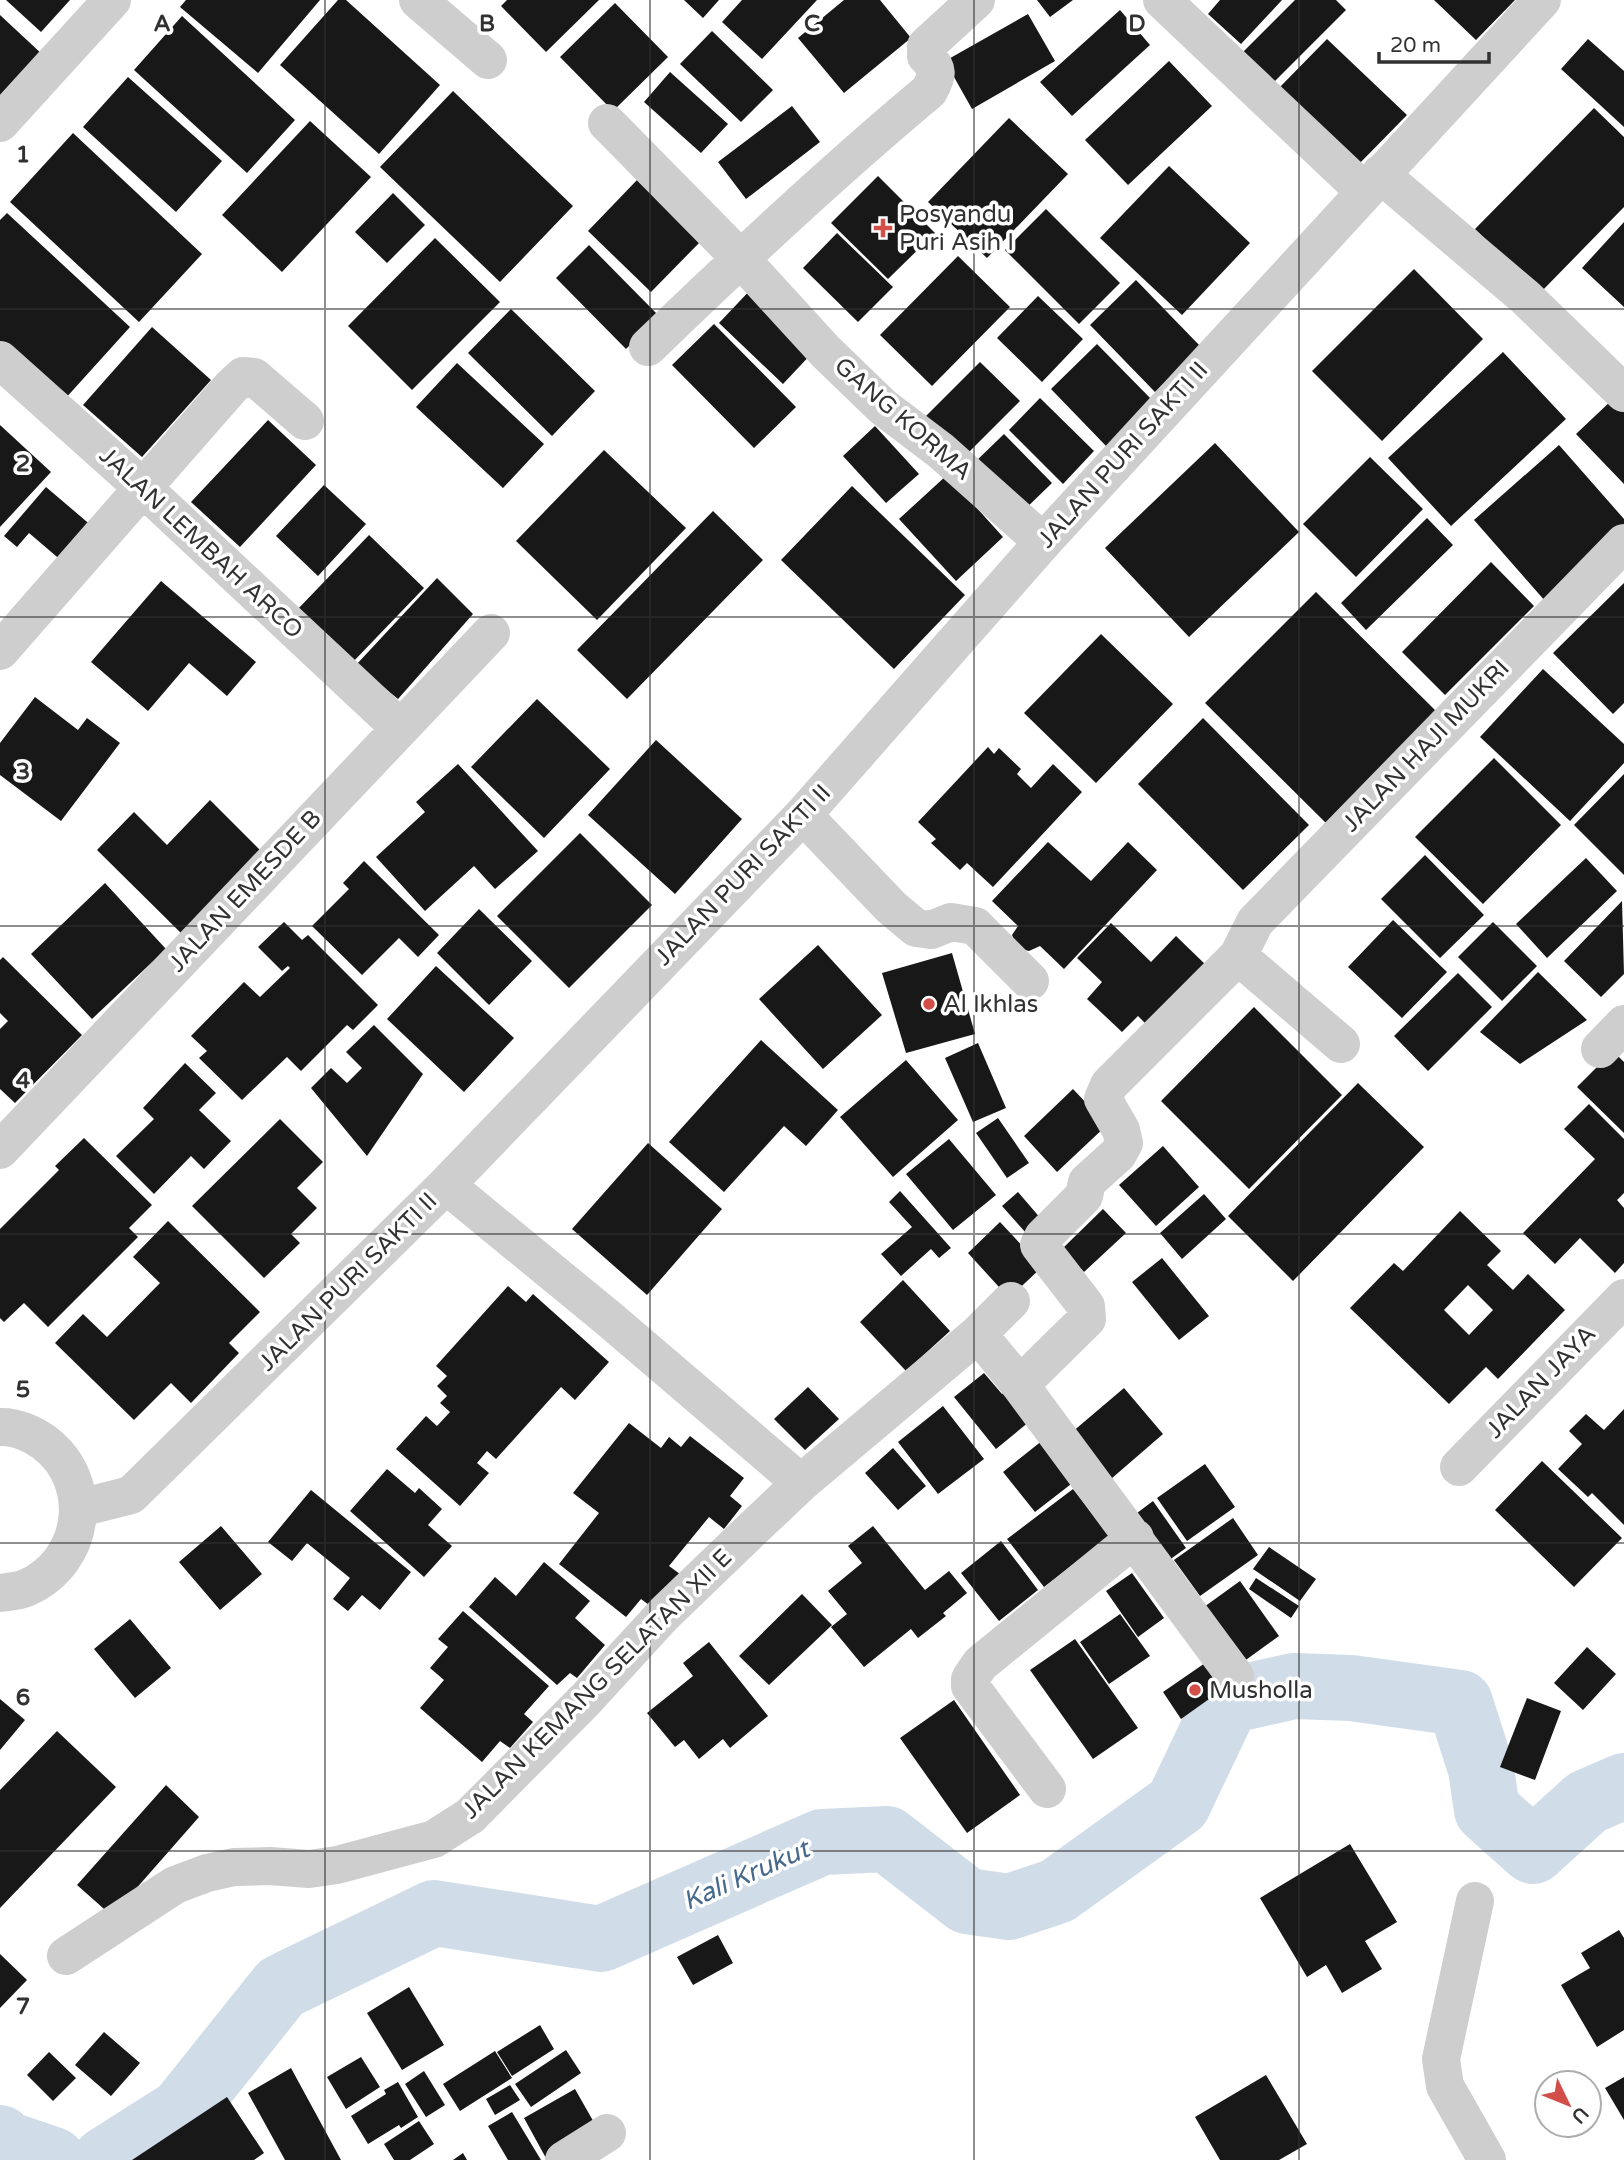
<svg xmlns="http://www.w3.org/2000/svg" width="1624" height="2160" font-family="'Varela Round',sans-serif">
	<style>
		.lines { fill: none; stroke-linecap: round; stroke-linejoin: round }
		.river { stroke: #d0dde9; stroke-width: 66 }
		.building { fill: #181818; fill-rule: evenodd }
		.minor { stroke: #cecece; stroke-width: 38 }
		.tertiary { stroke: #cecece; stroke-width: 38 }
		.grid { fill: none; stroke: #313131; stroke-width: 2; stroke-opacity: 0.55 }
		.poi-dot { fill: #d24e49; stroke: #fff; stroke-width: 2.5 }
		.labels { text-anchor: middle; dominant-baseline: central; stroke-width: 7; stroke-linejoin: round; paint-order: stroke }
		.poi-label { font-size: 24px; fill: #313131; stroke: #fff; text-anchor: start }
		.street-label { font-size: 24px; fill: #313131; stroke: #fff }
		.water-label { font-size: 26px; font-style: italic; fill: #47698b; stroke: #fff }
		.grid-label { font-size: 23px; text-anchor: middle; font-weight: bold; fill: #313131; stroke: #fff; stroke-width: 7; stroke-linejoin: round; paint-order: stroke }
	</style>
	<rect width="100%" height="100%" fill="#fff"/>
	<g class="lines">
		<!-- river -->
		<path class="river" d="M 0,2138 L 6,2144 L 53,2160
			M 105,2160 L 182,2111 L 281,1987 L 434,1913 L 601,1939 L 822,1842 L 887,1839 L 967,1901 L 1009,1907 L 1057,1891 L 1178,1804 L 1227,1701 L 1294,1686 L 1351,1688 L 1460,1703 L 1481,1769 L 1487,1810 L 1533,1851 L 1587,1802 L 1624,1786"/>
	</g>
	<!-- building -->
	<path class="building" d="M 6,0 L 70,0 L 41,32 Z
		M 186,0 L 320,0 L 258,73 L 180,7 Z
		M 338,0 L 346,0 L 440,85 L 379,154 L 280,65 Z
		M 507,0 L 599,0 L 546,52 L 501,6 Z
		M 684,0 L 719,0 L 703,18 Z
		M 742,0 L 817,0 L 762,59 L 722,22 Z
		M 844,0 L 880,0 L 911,38 L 844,93 L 798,38 Z
		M 1037,0 L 1073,0 L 1050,17 Z
		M 1220,0 L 1282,0 L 1241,44 L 1208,14 Z
		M 1295,0 L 1336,0 L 1346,10 L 1271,85 L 1240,55 Z
		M 1434,0 L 1515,0 L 1476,40 Z
		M 615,3 L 668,57 L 613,111 L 560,57 Z
		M 1120,10 L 1150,45 L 1072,116 L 1040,82 Z
		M 1028,14 L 1055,61 L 972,109 L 945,61 Z
		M 0,15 L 44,56 L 0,105 Z
		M 182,16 L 295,120 L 247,173 L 134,70 Z
		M 712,31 L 773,90 L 741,122 L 680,64 Z
		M 1327,39 L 1407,115 L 1358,165 L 1278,89 Z
		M 1588,39 L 1624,71 L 1624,127 L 1561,69 Z
		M 1169,61 L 1212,106 L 1128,185 L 1085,140 Z
		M 670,72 L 728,124 L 701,153 L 644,102 Z
		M 128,77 L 222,161 L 176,212 L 83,127 Z
		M 453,91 L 573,206 L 500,282 L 380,167 Z
		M 792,106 L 820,142 L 746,199 L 718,162 Z
		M 1594,108 L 1624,137 L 1624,207 L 1540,293 L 1475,229 Z
		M 1009,118 L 1068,174 L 987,258 L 928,202 Z
		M 310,121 L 371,177 L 282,272 L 222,215 Z
		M 73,133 L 202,254 L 139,322 L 10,202 Z
		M 1169,166 L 1250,243 L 1182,315 L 1100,238 Z
		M 878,176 L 935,233 L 888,279 L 831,223 Z
		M 637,180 L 700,242 L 651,292 L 588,231 Z
		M 393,193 L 425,225 L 387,263 L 355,232 Z
		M 1046,209 L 1120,283 L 1079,324 L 1005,250 Z
		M 7,213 L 130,327 L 64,400 L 0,341 L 0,220 Z
		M 1624,222 L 1624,307 L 1582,268 Z
		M 837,233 L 893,287 L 858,322 L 803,268 Z
		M 435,238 L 500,302 L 412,390 L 348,326 Z
		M 589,245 L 659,316 L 626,349 L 556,278 Z
		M 958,256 L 1010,307 L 932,386 L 880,335 Z
		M 1414,269 L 1483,339 L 1382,441 L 1312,371 Z
		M 1136,280 L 1201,347 L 1155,392 L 1090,325 Z
		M 755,285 L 814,351 L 783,384 L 719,323 Z
		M 1038,296 L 1083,339 L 1042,382 L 997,338 Z
		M 511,309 L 595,391 L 552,436 L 468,353 Z
		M 714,324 L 796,407 L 754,448 L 672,365 Z
		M 152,327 L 211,380 L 142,457 L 83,405 Z
		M 1097,344 L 1153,401 L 1107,447 L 1051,389 Z
		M 1503,352 L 1566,419 L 1451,526 L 1388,458 Z
		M 980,362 L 1020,401 L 966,455 L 926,416 Z
		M 457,363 L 544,444 L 503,488 L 416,407 Z
		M 1040,398 L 1094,451 L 1063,484 L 1009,430 Z
		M 1613,399 L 1624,411 L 1624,484 L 1576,434 Z
		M 268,420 L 316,465 L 240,547 L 191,502 Z
		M 0,425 L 51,472 L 0,527 Z
		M 875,426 L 919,474 L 886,503 L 843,456 Z
		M 1004,434 L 1052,483 L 1019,515 L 971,466 Z
		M 1215,443 L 1299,532 L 1189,637 L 1105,548 Z
		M 1559,445 L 1624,519 L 1624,532 L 1546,602 L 1474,520 Z
		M 604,450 L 686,528 L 597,620 L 516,541 Z
		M 1370,457 L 1423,509 L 1356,577 L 1303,524 Z
		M 947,475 L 1003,537 L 956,581 L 899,519 Z
		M 324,485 L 366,524 L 318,576 L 276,536 Z
		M 852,486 L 965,595 L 894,669 L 781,560 Z
		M 46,487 L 93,527 L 63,562 L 29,533 L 17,547 L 4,536 Z
		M 713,511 L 763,560 L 627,699 L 577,650 Z
		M 1427,518 L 1453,545 L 1366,630 L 1341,603 Z
		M 369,535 L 424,588 L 351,664 L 296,611 Z
		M 1491,562 L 1534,606 L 1445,695 L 1402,652 Z
		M 437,578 L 473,614 L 398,699 L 356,665 Z
		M 161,581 L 256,662 L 227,696 L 189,663 L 148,711 L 91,662 Z
		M 1624,583 L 1624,703 L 1613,714 L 1553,653 Z
		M 1316,592 L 1440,715 L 1329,826 L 1205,703 Z
		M 1101,634 L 1173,704 L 1096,783 L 1024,713 Z
		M 1543,669 L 1624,744 L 1624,763 L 1570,821 L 1480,737 Z
		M 35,697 L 78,730 L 87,718 L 120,743 L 61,821 L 0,775 L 0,743 Z
		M 537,699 L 610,769 L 544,838 L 471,767 Z
		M 1203,718 L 1309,825 L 1243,890 L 1138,784 Z
		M 656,740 L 742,819 L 675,894 L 588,815 Z
		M 988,747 L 994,754 L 999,748 L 1021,769 L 1017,774 L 1031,788 L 1053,764 L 1082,792 L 993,887 L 967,863 L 960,870 L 931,843 L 936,839 L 918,822 Z
		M 1494,758 L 1561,825 L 1483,904 L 1415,837 Z
		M 458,764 L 538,851 L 495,889 L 474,866 L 425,911 L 376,857 L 425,812 L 416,802 Z
		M 1624,774 L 1624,875 L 1574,825 Z
		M 210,800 L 264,854 L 184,936 L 97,850 L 134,812 L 167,845 Z
		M 580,833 L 652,905 L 569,988 L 497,916 Z
		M 1048,842 L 1091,881 L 1128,842 L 1157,870 L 1064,969 L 1040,946 L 1029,951 L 1021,949 L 1015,943 L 1012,935 L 1018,926 L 992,901 Z
		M 1425,855 L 1484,915 L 1440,958 L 1381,899 Z
		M 1586,858 L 1617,891 L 1547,958 L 1516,924 Z
		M 364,861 L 439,935 L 418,957 L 399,938 L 362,975 L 312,926 L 349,889 L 343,883 Z
		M 105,883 L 166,949 L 92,1019 L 31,954 Z
		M 1622,901 L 1624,974 L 1601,997 L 1564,961 Z
		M 479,909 L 532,961 L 489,1005 L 437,953 Z
		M 1393,920 L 1447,972 L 1402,1018 L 1348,967 Z
		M 284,922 L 302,940 L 308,935 L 378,1005 L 353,1030 L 347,1025 L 301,1071 L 287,1057 L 242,1100 L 199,1058 L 207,1051 L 191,1036 L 244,982 L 260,997 L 290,968 L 288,966 L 282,971 L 258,947 Z
		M 1493,922 L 1537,966 L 1502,1001 L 1458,957 Z
		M 1111,923 L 1151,962 L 1176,936 L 1209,968 L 1151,1029 L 1138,1016 L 1122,1032 L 1087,999 L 1102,982 L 1077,958 Z
		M 818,945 L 882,1015 L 823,1069 L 759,999 Z
		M 952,953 L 975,1034 L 906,1053 L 882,973 Z
		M 3,957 L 82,1035 L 15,1103 L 0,1089 L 0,1029 L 8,1021 L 0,1013 L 0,960 Z
		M 436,966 L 514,1038 L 464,1092 L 387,1019 Z
		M 1538,972 L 1587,1020 L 1520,1064 L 1480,1032 Z
		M 1458,973 L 1492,1007 L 1428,1071 L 1394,1036 Z
		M 1254,1007 L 1342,1095 L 1249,1189 L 1161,1101 Z
		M 374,1025 L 423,1074 L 367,1156 L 311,1088 L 331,1068 L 347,1083 L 362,1068 L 346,1052 Z
		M 761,1040 L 838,1110 L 806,1146 L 784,1126 L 724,1192 L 669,1142 Z
		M 978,1043 L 1006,1108 L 973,1122 L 945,1058 Z
		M 1613,1051 L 1624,1062 L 1624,1133 L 1577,1087 Z
		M 906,1060 L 958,1120 L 893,1177 L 840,1117 Z
		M 185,1063 L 216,1093 L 199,1110 L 231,1141 L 204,1169 L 191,1156 L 154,1194 L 116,1156 L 154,1119 L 143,1108 Z
		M 1358,1083 L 1424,1147 L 1293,1281 L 1228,1216 Z
		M 1073,1089 L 1107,1125 L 1057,1172 L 1024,1136 Z
		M 1589,1104 L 1624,1139 L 1624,1193 L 1617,1200 L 1624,1208 L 1624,1263 L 1615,1273 L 1580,1238 L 1555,1264 L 1523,1233 L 1595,1159 L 1564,1129 Z
		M 998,1118 L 1029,1163 L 1007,1178 L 976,1133 Z
		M 280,1119 L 323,1162 L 297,1188 L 317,1208 L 291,1234 L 300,1243 L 264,1278 L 192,1206 Z
		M 84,1138 L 152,1205 L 129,1228 L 138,1237 L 48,1327 L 24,1303 L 4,1322 L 0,1318 L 0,1229 L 59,1170 L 55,1166 Z
		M 949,1139 L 996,1195 L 953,1230 L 906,1174 Z
		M 648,1143 L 722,1209 L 647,1295 L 572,1229 Z
		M 1163,1146 L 1199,1187 L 1156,1226 L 1119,1185 Z
		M 900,1191 L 951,1248 L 939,1258 L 931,1249 L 901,1276 L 881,1254 L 912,1227 L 889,1202 Z
		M 1018,1192 L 1042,1220 L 1026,1233 L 1002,1206 Z
		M 1204,1194 L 1226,1219 L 1182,1259 L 1160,1233 Z
		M 1103,1209 L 1126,1233 L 1084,1272 L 1062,1249 Z
		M 1460,1211 L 1501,1251 L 1487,1265 L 1513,1290 L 1528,1274 L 1565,1310 L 1498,1379 L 1486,1367 L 1449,1404 L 1350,1308 L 1394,1263 L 1403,1271 ZM 1468,1285 L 1493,1310 L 1469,1335 L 1444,1310 Z
		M 168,1221 L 260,1312 L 229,1343 L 239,1353 L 191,1403 L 171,1383 L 134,1420 L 55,1343 L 83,1314 L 107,1337 L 160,1283 L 133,1257 Z
		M 1000,1222 L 1042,1267 L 1009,1298 L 968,1253 Z
		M 1162,1258 L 1209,1316 L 1179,1340 L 1132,1282 Z
		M 903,1280 L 950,1331 L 906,1371 L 860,1322 Z
		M 508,1286 L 526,1302 L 533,1294 L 609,1362 L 575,1400 L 561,1387 L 496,1459 L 487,1451 L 477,1463 L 489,1473 L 460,1506 L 396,1449 L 426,1416 L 437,1426 L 450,1412 L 440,1403 L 447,1396 L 437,1386 L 447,1376 L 436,1366 Z
		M 984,1373 L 1002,1394 L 1011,1387 L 1035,1417 L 996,1449 L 954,1397 Z
		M 808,1387 L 839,1419 L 805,1450 L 774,1419 Z
		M 1124,1388 L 1163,1434 L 1111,1479 L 1071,1433 Z
		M 943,1406 L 984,1459 L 938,1494 L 898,1442 Z
		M 1624,1409 L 1624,1525 L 1592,1493 L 1588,1497 L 1558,1469 L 1582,1444 L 1569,1431 L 1586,1414 L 1604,1430 Z
		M 629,1423 L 661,1448 L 669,1437 L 681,1447 L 690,1436 L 744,1478 L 730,1496 L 742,1506 L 724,1529 L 709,1517 L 669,1566 L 680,1574 L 653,1608 L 641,1599 L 626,1617 L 559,1564 L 599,1513 L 573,1493 Z
		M 1043,1440 L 1075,1481 L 1035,1512 L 1003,1472 Z
		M 893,1448 L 926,1486 L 898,1510 L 865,1473 Z
		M 1542,1461 L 1622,1538 L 1574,1587 L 1495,1510 Z
		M 1205,1464 L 1235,1507 L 1187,1541 L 1157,1498 Z
		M 387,1469 L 415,1493 L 419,1488 L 442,1509 L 428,1525 L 452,1546 L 424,1577 L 350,1511 Z
		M 1073,1489 L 1110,1536 L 1044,1587 L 1007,1539 Z
		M 311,1490 L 411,1572 L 380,1610 L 362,1595 L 348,1611 L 333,1599 L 350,1578 L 307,1543 L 292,1561 L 268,1542 Z
		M 1153,1501 L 1186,1548 L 1165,1563 L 1133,1516 Z
		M 1233,1518 L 1258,1555 L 1200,1596 L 1174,1560 Z
		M 221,1526 L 262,1574 L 220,1610 L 179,1562 Z
		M 873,1526 L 925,1590 L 949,1571 L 967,1593 L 943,1613 L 946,1616 L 918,1638 L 911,1629 L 864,1667 L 831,1627 L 847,1614 L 828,1591 L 862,1563 L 848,1546 Z
		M 1001,1541 L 1038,1590 L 999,1621 L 961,1573 Z
		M 1269,1547 L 1316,1579 L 1300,1601 L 1253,1569 Z
		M 544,1562 L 590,1601 L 575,1618 L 605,1645 L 577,1678 L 570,1673 L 557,1685 L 469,1607 L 495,1577 L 516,1596 Z
		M 1132,1573 L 1164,1618 L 1138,1637 L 1106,1591 Z
		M 1256,1578 L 1299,1606 L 1291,1618 L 1249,1589 Z
		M 1240,1581 L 1279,1636 L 1243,1662 L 1204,1607 Z
		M 802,1594 L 832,1625 L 769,1685 L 739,1656 Z
		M 463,1611 L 549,1686 L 524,1714 L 533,1722 L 510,1748 L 500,1741 L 482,1762 L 420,1708 L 444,1680 L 430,1668 L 448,1647 L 438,1639 Z
		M 1120,1614 L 1150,1656 L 1109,1684 L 1080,1642 Z
		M 130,1619 L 171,1668 L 135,1698 L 94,1649 Z
		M 1075,1639 L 1138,1728 L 1093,1759 L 1030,1670 Z
		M 709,1642 L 768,1716 L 730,1748 L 723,1739 L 699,1759 L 684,1740 L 675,1747 L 647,1713 L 693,1676 L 683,1663 Z
		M 1587,1647 L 1616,1674 L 1583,1710 L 1554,1683 Z
		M 1208,1661 L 1226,1687 L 1181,1719 L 1163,1692 Z
		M 1527,1698 L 1561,1711 L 1535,1780 L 1500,1767 Z
		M 0,1699 L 25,1720 L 0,1750 Z
		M 954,1700 L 1020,1795 L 967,1833 L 900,1738 Z
		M 57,1731 L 116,1787 L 0,1908 L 0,1790 Z
		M 166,1785 L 199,1817 L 112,1916 L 77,1885 Z
		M 1350,1844 L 1397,1922 L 1365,1941 L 1382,1969 L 1342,1993 L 1326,1965 L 1307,1977 L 1260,1898 Z
		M 1619,1930 L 1624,1938 L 1624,2030 L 1597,2047 L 1561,1985 L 1590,1968 L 1581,1953 Z
		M 718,1935 L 733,1963 L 693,1985 L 677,1957 Z
		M 0,1954 L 27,1980 L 0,2008 Z
		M 409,1987 L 444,2045 L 402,2070 L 367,2013 Z
		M 540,2025 L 554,2049 L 512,2076 L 497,2052 Z
		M 104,2032 L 140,2063 L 111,2096 L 75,2065 Z
		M 566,2050 L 581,2073 L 531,2107 L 515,2084 Z
		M 495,2051 L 512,2078 L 460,2111 L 443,2084 Z
		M 49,2052 L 76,2078 L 53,2101 L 27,2075 Z
		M 361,2057 L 380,2087 L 346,2109 L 327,2077 Z
		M 291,2068 L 341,2160 L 285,2160 L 248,2093 Z
		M 424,2071 L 445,2105 L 426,2117 L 405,2084 Z
		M 1266,2075 L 1307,2144 L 1279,2160 L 1220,2160 L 1195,2117 Z
		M 1624,2077 L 1624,2120 L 1605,2088 Z
		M 398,2082 L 418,2117 L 401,2128 L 399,2125 L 368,2144 L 351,2116 L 386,2094 L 384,2090 Z
		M 510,2085 L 520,2100 L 495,2115 L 486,2099 Z
		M 575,2089 L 600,2133 L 547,2160 L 524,2118 Z
		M 227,2097 L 264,2153 L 254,2160 L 132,2160 Z
		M 512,2112 L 541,2160 L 508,2160 L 488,2126 Z
		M 419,2121 L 434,2144 L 410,2160 L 394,2160 L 384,2144 Z
		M 463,2153 L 467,2160 L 453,2160 Z"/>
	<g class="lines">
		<!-- minor -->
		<path class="minor" d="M 418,0 L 488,60
			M 1162,0 L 1364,191
			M 0,123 L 112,0
			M 607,123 L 740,258 L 826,352 L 883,407 L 941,451 L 1043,542
			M 1380,174 L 1525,297 L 1624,393
			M 648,347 C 739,259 832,172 929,91 C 938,75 939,69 926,56 L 926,46 L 976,0
			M 0,360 L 142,487 L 400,728
			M 0,651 L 232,386 L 243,376 L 254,377 L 305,421
			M 803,815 L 891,907 L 916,928 L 931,930 L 951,922 L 975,926 L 1030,981
			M 1238,956 L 1341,1044
			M 1600,1049 L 1624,1024
			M 0,1150 L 491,633
			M 446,1185 L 608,1318 L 801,1483
			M 978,1334 L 1020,1385 L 1235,1676
			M 1020,1385 L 1087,1319 L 1086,1306 L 1039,1245 L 1043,1237 L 1084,1196 L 1087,1182 L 1118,1154 L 1124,1143 L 1121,1130 L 1103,1099 L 1109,1085 L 1238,956 L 1255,922 L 1624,543
			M 1459,1467 L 1624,1298
			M 1047,1789 L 970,1686 L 970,1679 L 980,1664 L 1135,1538
			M 1475,1901 L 1441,2059 L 1445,2086 L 1487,2160
			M 66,1956 L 175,1885 L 207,1873 L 234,1867 L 270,1866 L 309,1869 L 337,1865 L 434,1839 L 470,1816 L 586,1699 L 664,1614 L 744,1537 L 801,1483 L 978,1334 L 1011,1301
			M 564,2160 L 607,2133"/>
		<!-- tertiary -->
		<path class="tertiary" d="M 0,1427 C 15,1426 33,1434 45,1443 C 96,1482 86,1562 26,1588 C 19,1591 8,1592 0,1593
			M 80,1508 L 131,1495 L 446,1185 L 803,815 L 1043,542 L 1542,0"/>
	</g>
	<!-- grid -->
	<path class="grid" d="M 325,0 L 325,2160M 650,0 L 650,2160M 974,0 L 974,2160M 1299,0 L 1299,2160M 0,309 L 1624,309M 0,617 L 1624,617M 0,926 L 1624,926M 0,1234 L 1624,1234M 0,1543 L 1624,1543M 0,1851 L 1624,1851"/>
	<!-- markers -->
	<g class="poi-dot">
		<path d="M879.5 217.5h7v7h7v7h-7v7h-7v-7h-7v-7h7z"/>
		<circle cx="929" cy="1004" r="7"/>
		<circle cx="1195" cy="1690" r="7"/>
	</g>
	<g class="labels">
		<!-- poi labels -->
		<g class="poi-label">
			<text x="899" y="214">Posyandu<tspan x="899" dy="28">Puri Asih I</tspan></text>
			<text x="943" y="1004">Al Ikhlas</text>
			<text x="1209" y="1690">Musholla</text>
		</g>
		<!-- street labels -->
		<g class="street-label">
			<text transform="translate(903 419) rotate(41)">GANG KORMA</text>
			<text transform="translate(1123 455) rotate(-48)">JALAN PURI SAKTI II</text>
			<text transform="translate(201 543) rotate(43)">JALAN LEMBAH ARCO</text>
			<text transform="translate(1426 746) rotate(-46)">JALAN HAJI MUKRI</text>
			<text transform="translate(743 875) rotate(-46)">JALAN PURI SAKTI II</text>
			<text transform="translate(245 891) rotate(-47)">JALAN EMESDE B</text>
			<text transform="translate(348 1282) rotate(-45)">JALAN PURI SAKTI II</text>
			<text transform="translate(1541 1382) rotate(-46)">JALAN JAYA</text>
			<text transform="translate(597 1684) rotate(-45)">JALAN KEMANG SELATAN XII E</text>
		</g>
		<!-- water labels -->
		<g class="water-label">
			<text transform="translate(746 1875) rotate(-24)">Kali Krukut</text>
		</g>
	</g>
	<g class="grid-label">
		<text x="162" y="31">A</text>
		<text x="487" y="31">B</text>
		<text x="812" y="31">C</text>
		<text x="1137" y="31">D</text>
		<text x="23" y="162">1</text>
		<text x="23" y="471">2</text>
		<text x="23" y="779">3</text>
		<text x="23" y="1088">4</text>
		<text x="23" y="1397">5</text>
		<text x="23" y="1705">6</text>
		<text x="23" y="2014">7</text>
	</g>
	<!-- north arrow -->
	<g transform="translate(1568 2104) rotate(133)"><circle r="33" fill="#ffffff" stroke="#adadad" stroke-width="2"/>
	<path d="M0-5L12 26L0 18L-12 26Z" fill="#d24e49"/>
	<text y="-10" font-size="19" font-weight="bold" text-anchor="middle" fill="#313131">U</text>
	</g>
	<!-- scale -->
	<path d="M1379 52v10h110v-10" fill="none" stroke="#313131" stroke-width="3.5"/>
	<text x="1390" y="52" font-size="21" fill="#313131" stroke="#ffffff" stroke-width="5" paint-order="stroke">20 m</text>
</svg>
